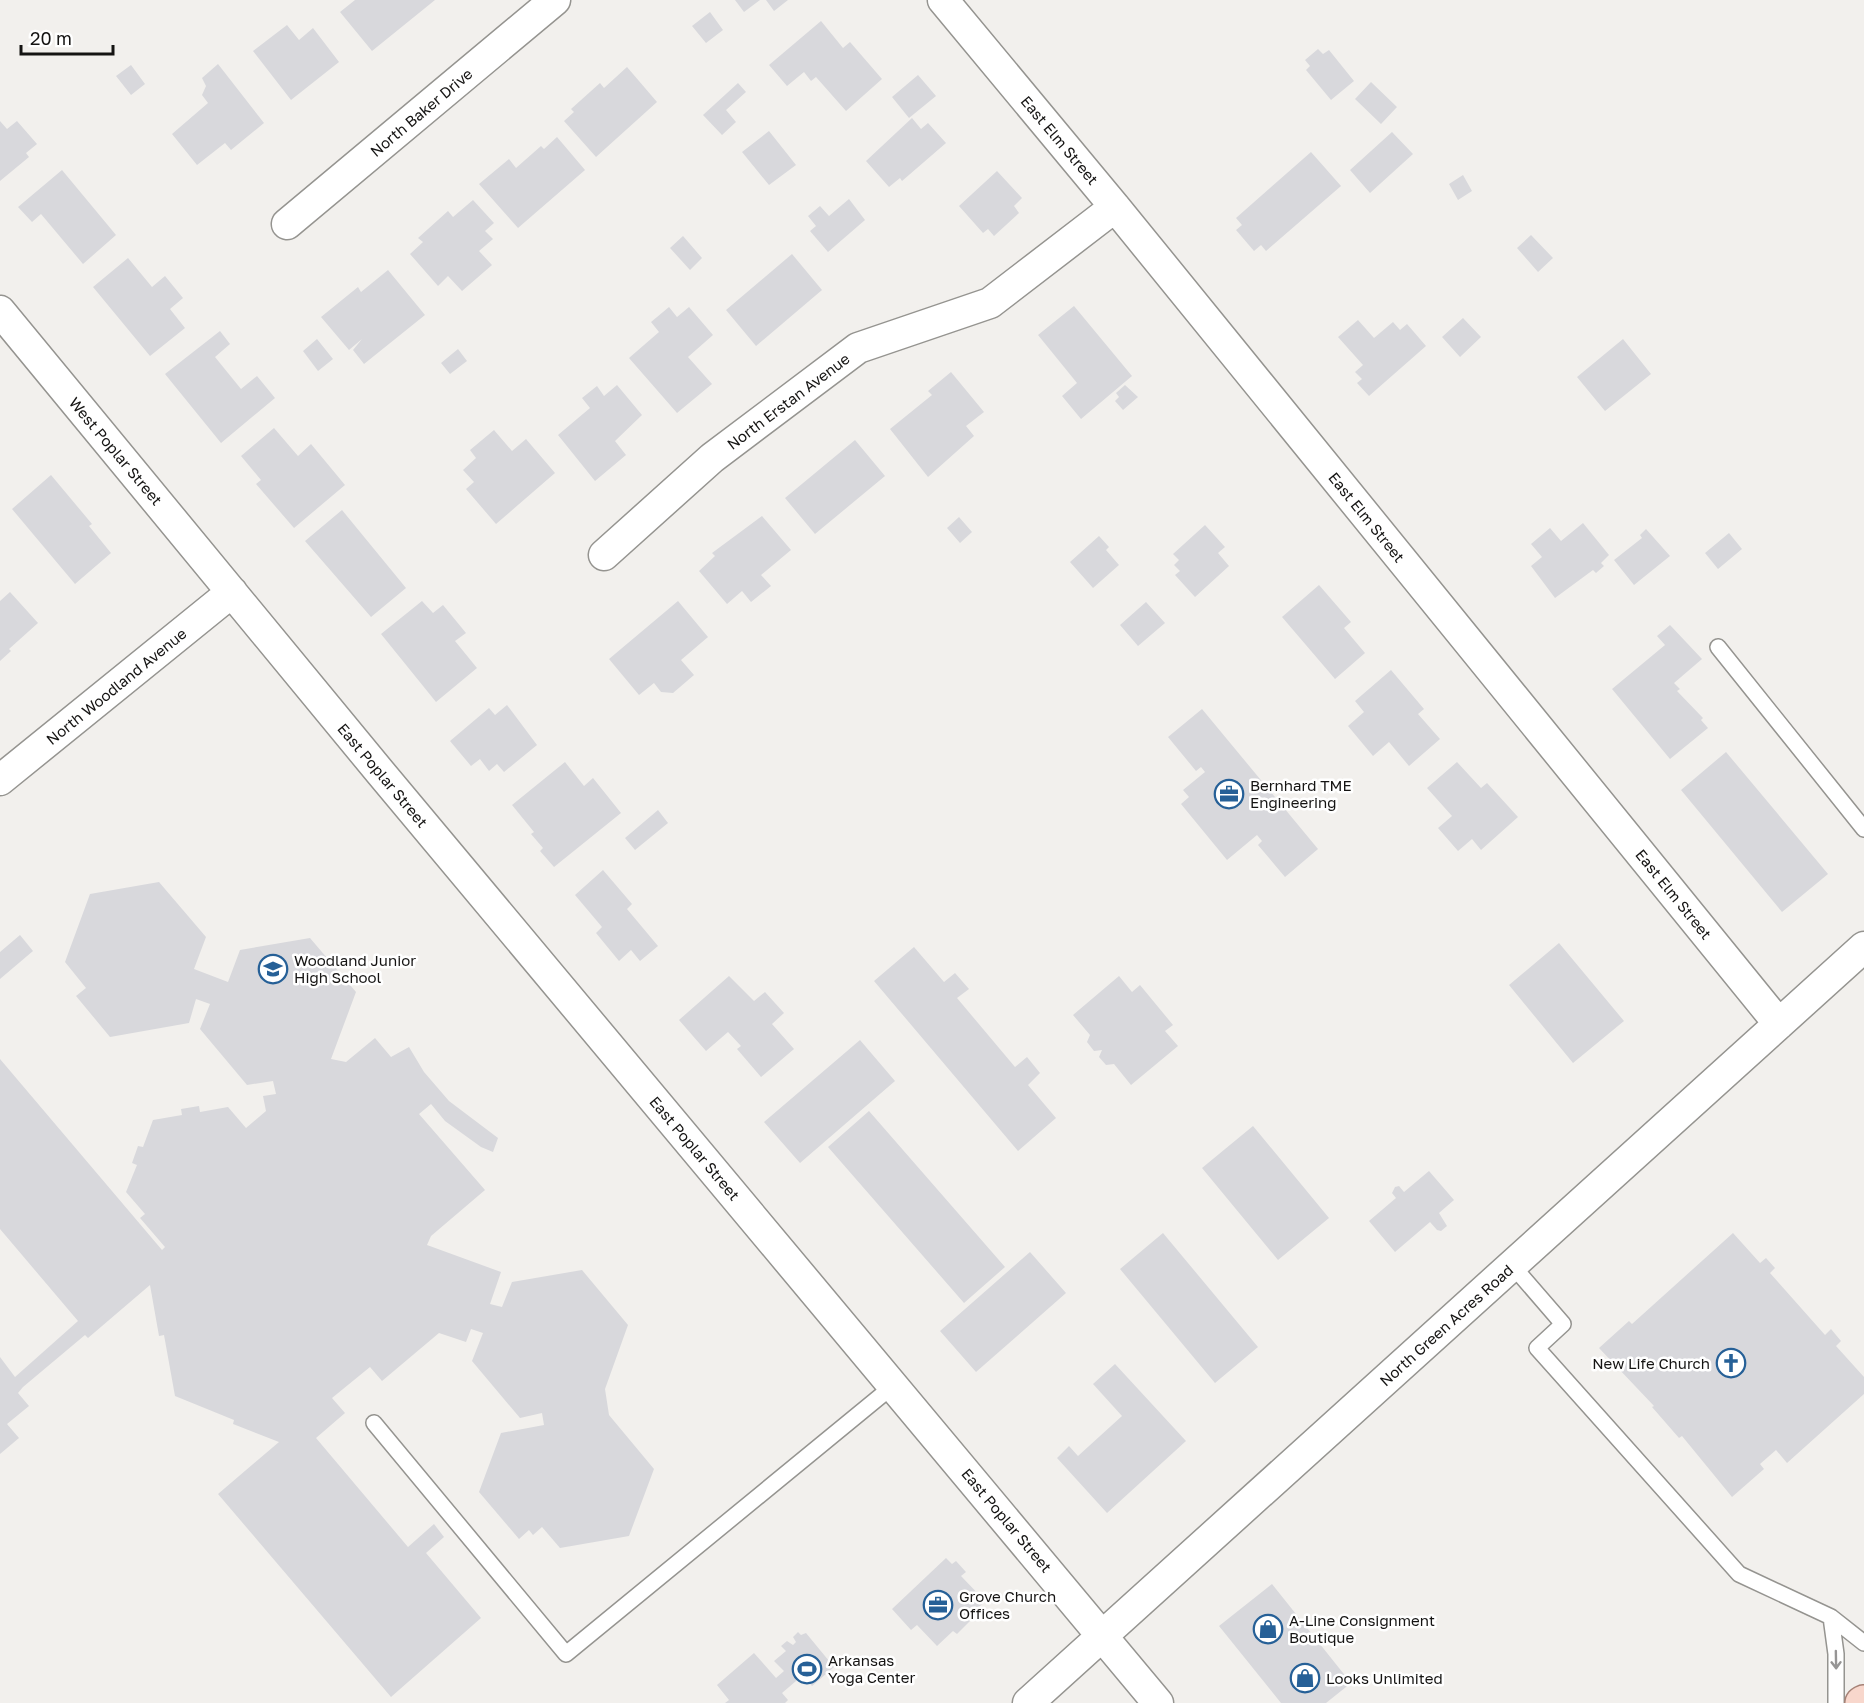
<svg xmlns="http://www.w3.org/2000/svg" width="1864" height="1703" font-family="'Golos Text',sans-serif">
	<style>
		.building { fill: #d8d8dc }
		.lines { fill: none; stroke-linecap: round; stroke-linejoin: round }
		.service-casing { stroke: #959490; stroke-width: 18 }
		.minor-casing { stroke: #959490; stroke-width: 33 }
		.primary-casing { stroke: #a58175; stroke-width: 36 }
		.service { stroke: #fff; stroke-width: 15 }
		.minor { stroke: #fff; stroke-width: 30 }
		.primary { stroke: #f8d7cc; stroke-width: 33 }
		.oneway { stroke: #969595 }
		.labels { text-anchor: middle; dominant-baseline: central; stroke-width: 5; stroke-linejoin: round; paint-order: stroke }
		.street-label { font-size: 15px; fill: #151413; stroke: #fff }
		.poi-label { font-size: 15px; fill: #151413; stroke: #fff; text-anchor: start }
	</style>
	<rect width="100%" height="100%" fill="#f2f0ed"/>
	<!-- building -->
	<path class="building" d="M 355,0 L 435,0 L 372,51 L 340,12 Z
		M 735,0 L 760,0 L 744,12 Z
		M 766,0 L 788,0 L 774,11 Z
		M 710,12 L 723,30 L 706,43 L 692,26 Z
		M 821,21 L 843,48 L 850,42 L 882,79 L 846,111 L 816,77 L 811,81 L 804,72 L 787,86 L 769,65 Z
		M 287,25 L 299,40 L 313,28 L 339,62 L 291,100 L 253,51 Z
		M 1318,49 L 1323,54 L 1329,50 L 1354,81 L 1331,100 L 1306,70 L 1310,66 L 1305,60 Z
		M 218,64 L 264,123 L 231,150 L 225,143 L 197,165 L 172,134 L 208,103 L 202,95 L 206,86 L 202,78 Z
		M 131,65 L 145,84 L 131,95 L 116,76 Z
		M 627,67 L 657,102 L 596,157 L 564,121 L 574,112 L 571,109 L 600,83 L 604,88 Z
		M 918,75 L 936,96 L 909,118 L 892,97 Z
		M 1371,82 L 1397,107 L 1381,124 L 1355,99 Z
		M 738,83 L 746,92 L 726,110 L 736,122 L 722,135 L 703,115 Z
		M 912,118 L 921,129 L 928,123 L 946,143 L 902,181 L 900,178 L 889,187 L 866,161 Z
		M 0,121 L 7,129 L 17,121 L 37,144 L 26,153 L 29,157 L 0,181 Z
		M 769,131 L 796,165 L 769,185 L 742,152 Z
		M 1392,132 L 1413,154 L 1370,193 L 1350,170 Z
		M 557,137 L 585,170 L 518,228 L 479,184 L 509,159 L 516,168 L 541,146 L 544,149 Z
		M 1311,152 L 1341,186 L 1266,251 L 1261,245 L 1254,251 L 1236,230 L 1242,225 L 1236,218 Z
		M 62,170 L 116,235 L 83,264 L 41,214 L 32,222 L 18,207 Z
		M 997,171 L 1022,198 L 1014,206 L 1019,213 L 994,236 L 988,229 L 983,233 L 959,206 Z
		M 1463,175 L 1472,191 L 1458,200 L 1449,184 Z
		M 849,199 L 865,220 L 828,252 L 810,231 L 816,226 L 808,216 L 820,206 L 829,216 Z
		M 473,200 L 494,223 L 485,231 L 493,239 L 479,251 L 492,265 L 462,291 L 448,276 L 438,286 L 410,254 L 423,242 L 418,238 L 448,211 L 453,217 Z
		M 1531,235 L 1553,258 L 1538,272 L 1517,248 Z
		M 683,236 L 702,258 L 690,270 L 670,248 Z
		M 792,254 L 822,290 L 756,346 L 726,310 Z
		M 128,258 L 152,287 L 165,276 L 183,298 L 170,309 L 185,328 L 150,356 L 93,287 Z
		M 388,270 L 425,315 L 364,364 L 353,350 L 362,339 L 349,350 L 321,317 L 358,287 L 361,292 Z
		M 1074,306 L 1132,376 L 1081,419 L 1062,396 L 1077,383 L 1038,335 Z
		M 669,307 L 677,317 L 689,307 L 713,335 L 688,357 L 712,384 L 677,413 L 629,358 L 659,332 L 651,322 Z
		M 1463,318 L 1481,337 L 1460,357 L 1442,337 Z
		M 1358,320 L 1374,338 L 1393,322 L 1400,330 L 1407,324 L 1426,346 L 1369,396 L 1357,383 L 1362,379 L 1355,372 L 1363,365 L 1338,337 Z
		M 220,331 L 230,344 L 215,357 L 241,389 L 257,376 L 275,398 L 221,443 L 165,374 Z
		M 317,339 L 333,359 L 318,371 L 303,351 Z
		M 1623,339 L 1651,374 L 1605,411 L 1577,377 Z
		M 458,349 L 467,361 L 450,374 L 441,363 Z
		M 951,372 L 984,412 L 966,426 L 974,436 L 928,477 L 890,429 L 932,395 L 928,391 Z
		M 617,385 L 642,415 L 615,441 L 626,455 L 595,481 L 558,435 L 590,408 L 582,398 L 597,386 L 604,396 Z
		M 1125,385 L 1138,397 L 1123,410 L 1115,401 L 1119,397 L 1116,393 Z
		M 274,428 L 298,456 L 311,444 L 345,485 L 294,528 L 256,484 L 261,480 L 241,456 Z
		M 494,430 L 512,451 L 526,439 L 555,473 L 496,524 L 466,489 L 474,482 L 463,470 L 476,458 L 470,450 Z
		M 855,440 L 885,476 L 815,534 L 785,498 Z
		M 51,475 L 92,524 L 89,526 L 111,553 L 75,584 L 12,509 Z
		M 342,510 L 406,588 L 371,617 L 305,541 Z
		M 762,516 L 791,550 L 761,575 L 771,586 L 751,602 L 742,591 L 727,604 L 699,571 L 715,556 L 712,553 Z
		M 959,517 L 972,532 L 960,543 L 947,528 Z
		M 1583,523 L 1609,555 L 1601,563 L 1604,566 L 1596,573 L 1593,570 L 1555,598 L 1531,566 L 1542,557 L 1531,544 L 1550,528 L 1561,541 Z
		M 1205,525 L 1225,547 L 1218,553 L 1229,566 L 1195,597 L 1175,575 L 1180,571 L 1174,565 L 1179,560 L 1173,554 Z
		M 1646,529 L 1670,556 L 1634,585 L 1614,560 L 1642,538 L 1640,535 Z
		M 1729,533 L 1742,549 L 1718,569 L 1705,553 Z
		M 1099,536 L 1109,547 L 1106,550 L 1119,565 L 1093,588 L 1070,562 Z
		M 1319,585 L 1351,622 L 1344,628 L 1365,653 L 1335,679 L 1282,617 Z
		M 10,592 L 38,623 L 9,649 L 11,651 L 0,661 L 0,601 Z
		M 422,601 L 433,613 L 443,605 L 466,633 L 455,641 L 477,668 L 436,702 L 381,634 Z
		M 678,601 L 708,637 L 681,660 L 694,675 L 673,693 L 661,692 L 654,683 L 639,695 L 609,659 Z
		M 1146,602 L 1165,623 L 1138,646 L 1120,625 Z
		M 1670,625 L 1702,659 L 1674,683 L 1680,689 L 1677,691 L 1703,718 L 1701,720 L 1708,728 L 1670,759 L 1612,689 L 1665,645 L 1657,636 Z
		M 1391,670 L 1424,709 L 1418,714 L 1440,739 L 1409,766 L 1389,742 L 1373,756 L 1348,726 L 1364,712 L 1355,701 Z
		M 507,705 L 537,745 L 504,772 L 497,764 L 489,771 L 480,759 L 471,766 L 450,741 L 489,708 L 495,715 Z
		M 1202,709 L 1318,849 L 1285,877 L 1258,845 L 1262,841 L 1257,835 L 1227,860 L 1181,804 L 1189,797 L 1183,790 L 1205,772 L 1201,767 L 1196,771 L 1168,737 Z
		M 1726,752 L 1828,874 L 1782,912 L 1681,790 Z
		M 565,762 L 584,786 L 593,778 L 621,813 L 554,867 L 540,851 L 543,848 L 531,834 L 534,832 L 512,805 Z
		M 1457,762 L 1481,788 L 1487,783 L 1518,817 L 1481,850 L 1472,839 L 1458,851 L 1438,828 L 1452,816 L 1427,788 Z
		M 658,810 L 668,823 L 635,850 L 625,838 Z
		M 603,870 L 632,904 L 627,909 L 658,946 L 640,961 L 631,950 L 619,961 L 596,933 L 602,927 L 575,895 Z
		M 159,882 L 206,937 L 194,969 L 228,982 L 240,950 L 310,938 L 356,992 L 331,1059 L 346,1062 L 375,1038 L 391,1057 L 409,1047 L 424,1072 L 449,1101 L 498,1138 L 493,1152 L 481,1147 L 445,1121 L 431,1104 L 419,1114 L 485,1190 L 431,1236 L 427,1245 L 501,1272 L 490,1304 L 502,1307 L 512,1282 L 582,1270 L 628,1325 L 605,1389 L 609,1415 L 654,1469 L 629,1536 L 560,1548 L 542,1527 L 533,1535 L 529,1530 L 519,1539 L 479,1492 L 501,1433 L 544,1425 L 542,1413 L 520,1418 L 472,1361 L 483,1333 L 471,1329 L 466,1342 L 439,1333 L 382,1381 L 370,1367 L 332,1398 L 345,1413 L 316,1438 L 408,1547 L 434,1524 L 444,1537 L 426,1553 L 481,1618 L 391,1697 L 218,1494 L 279,1442 L 233,1424 L 234,1420 L 175,1396 L 164,1335 L 159,1336 L 150,1285 L 88,1338 L 85,1335 L 23,1387 L 18,1393 L 29,1406 L 7,1424 L 19,1438 L 0,1454 L 0,1357 L 15,1377 L 78,1321 L 0,1229 L 0,1059 L 162,1250 L 165,1247 L 140,1218 L 145,1214 L 126,1192 L 137,1165 L 132,1163 L 138,1146 L 143,1147 L 153,1120 L 182,1115 L 181,1109 L 199,1106 L 200,1112 L 228,1107 L 246,1128 L 266,1111 L 263,1096 L 276,1094 L 273,1081 L 247,1085 L 200,1029 L 210,1004 L 196,999 L 189,1023 L 110,1037 L 76,996 L 86,988 L 65,962 L 90,894 Z
		M 20,935 L 33,951 L 0,979 L 0,952 Z
		M 1559,943 L 1624,1021 L 1573,1063 L 1509,985 Z
		M 914,947 L 944,982 L 955,973 L 969,989 L 957,998 L 1015,1067 L 1027,1057 L 1040,1073 L 1028,1085 L 1056,1118 L 1018,1151 L 874,981 Z
		M 729,976 L 754,1001 L 765,992 L 784,1013 L 772,1024 L 794,1049 L 761,1077 L 737,1049 L 741,1046 L 728,1032 L 706,1051 L 679,1020 Z
		M 1119,976 L 1132,992 L 1140,985 L 1173,1025 L 1165,1031 L 1178,1046 L 1131,1085 L 1114,1064 L 1106,1065 L 1099,1057 L 1102,1050 L 1094,1051 L 1087,1042 L 1090,1035 L 1073,1015 Z
		M 860,1040 L 895,1081 L 800,1163 L 764,1122 Z
		M 869,1111 L 1005,1267 L 964,1303 L 828,1147 Z
		M 1253,1126 L 1329,1218 L 1278,1260 L 1202,1168 Z
		M 1429,1171 L 1454,1200 L 1439,1213 L 1447,1226 L 1441,1231 L 1437,1230 L 1430,1222 L 1395,1252 L 1369,1221 L 1396,1198 L 1392,1193 L 1395,1187 L 1399,1186 L 1404,1192 Z
		M 1163,1233 L 1258,1347 L 1215,1383 L 1120,1269 Z
		M 1733,1233 L 1760,1263 L 1766,1258 L 1775,1268 L 1770,1273 L 1825,1335 L 1831,1329 L 1841,1341 L 1836,1346 L 1864,1377 L 1864,1394 L 1787,1463 L 1776,1450 L 1760,1464 L 1764,1469 L 1732,1497 L 1682,1436 L 1679,1438 L 1652,1407 L 1654,1406 L 1599,1348 L 1629,1321 L 1632,1324 Z
		M 1030,1252 L 1066,1293 L 976,1372 L 940,1331 Z
		M 1115,1364 L 1186,1441 L 1107,1513 L 1057,1458 L 1069,1446 L 1078,1456 L 1122,1416 L 1093,1384 Z
		M 946,1558 L 952,1564 L 956,1561 L 966,1572 L 961,1576 L 985,1601 L 972,1614 L 975,1616 L 957,1634 L 953,1631 L 937,1646 L 917,1625 L 911,1630 L 892,1609 Z
		M 1272,1584 L 1351,1683 L 1326,1703 L 1281,1703 L 1219,1626 Z
		M 798,1632 L 801,1635 L 806,1633 L 834,1667 L 812,1686 L 803,1675 L 782,1693 L 788,1700 L 785,1703 L 725,1703 L 729,1700 L 717,1685 L 754,1653 L 776,1678 L 784,1671 L 774,1661 L 786,1651 L 781,1646 L 787,1641 L 793,1645 L 796,1642 L 793,1637 Z"/>
	<g class="lines">
		<!-- service casing -->
		<g class="service-casing">
			<path id="service" d="M 1718,647 L 1864,829
				M 1512,1265 L 1563,1324 L 1537,1348 L 1739,1574 L 1831,1617 L 1864,1643
				M 374,1423 L 566,1654 L 894,1385
				M 1831,1617 L 1836,1654 L 1836,1703"/>
		</g>
		<!-- minor casing -->
		<g class="minor-casing">
			<path id="minor" d="M 943,0 L 1115,207 L 1779,1024
				M 287,224 L 555,0
				M 0,311 L 380,772 L 1158,1703
				M 604,555 L 712,458 L 858,348 L 990,303 L 1115,207
				M 0,780 L 232,592
				M 1028,1703 L 1864,947"/>
		</g>
		<!-- primary casing -->
		<g class="primary-casing">
			<path id="primary" d="M 1862,1703 L 1864,1702"/>
		</g>
		<!-- service -->
		<use href="#service" class="service"/>
		<!-- minor -->
		<use href="#minor" class="minor"/>
		<!-- primary -->
		<use href="#primary" class="primary"/>
	</g>
	<!-- one-way arrows -->
	<defs><path id="oneway-shaft" d="M-6 0H5M1.5-3L5.5 0L1.5 3" fill="none" stroke-width="1.6" stroke-linecap="round" stroke-linejoin="round" transform="scale(1.5)"/></defs>
	<use class="oneway" href="#oneway-shaft" transform="translate(1836 1660) rotate(89)"/>
	<!-- icons -->
	<defs>
		<g id="office-ring" transform="scale(1.5)"><circle r="9.5" fill="#fff" stroke="#266097" stroke-width="1.5"/><path d="M-6-3h4V-5.5h4V-3h4V5H-6ZM-1-4.5V-3h2v-1.5ZM-6 0V1H6V0Z" fill="#266097"/></g>
		<g id="school-ring" transform="scale(1.5)"><circle r="9.5" fill="#fff" stroke="#266097" stroke-width="1.5"/><path d="M0-5L7-2L0 1L-7-2ZM-4 1L0 2.5L4 1V4Q0 6-4 4Z" fill="#266097"/></g>
		<g id="church-ring" transform="scale(1.5)"><circle r="9.5" fill="#fff" stroke="#266097" stroke-width="1.5"/><path d="M-1.2-6h2.4v3.5h3.3v2.4h-3.3V6h-2.4V-.1h-3.3v-2.4h3.3Z" fill="#266097"/></g>
		<g id="shop-ring" transform="scale(1.5)"><circle r="9.5" fill="#fff" stroke="#266097" stroke-width="1.5"/><path d="M-5-2.5h2.3a2.7 3.5 0 0 1 5.4 0H5L5.5 6h-11ZM-1.5-2.5h3a1.5 2.3 0 0 0-3 0Z" fill="#266097"/></g>
		<g id="stadium-ring" transform="scale(1.5)"><circle r="9.5" fill="#fff" stroke="#266097" stroke-width="1.5"/><path d="M0-5a6.5 5 0 1 0 0 10a6.5 5 0 1 0 0-10ZM-3.5-1.8h7v3.6h-7Z" fill="#266097"/></g>
	</defs>
	<g fill-rule="evenodd">
		<use href="#office-ring" x="1229" y="794"/>
		<use href="#school-ring" x="273" y="969"/>
		<use href="#church-ring" x="1731" y="1363"/>
		<use href="#office-ring" x="938" y="1605"/>
		<use href="#shop-ring" x="1268" y="1629"/>
		<use href="#stadium-ring" x="807" y="1669"/>
		<use href="#shop-ring" x="1305" y="1678"/>
	</g>
	<g class="labels">
		<!-- street labels -->
		<g class="street-label">
			<text transform="translate(421 112) rotate(-40)">North Baker Drive</text>
			<text transform="translate(1060 140) rotate(50)">East Elm Street</text>
			<text transform="translate(788 401) rotate(-37)">North Erstan Avenue</text>
			<text transform="translate(116 451) rotate(50)">West Poplar Street</text>
			<text transform="translate(1367 517) rotate(51)">East Elm Street</text>
			<text transform="translate(116 686) rotate(-39)">North Woodland Avenue</text>
			<text transform="translate(383 775) rotate(50)">East Poplar Street</text>
			<text transform="translate(1674 894) rotate(51)">East Elm Street</text>
			<text transform="translate(695 1148) rotate(50)">East Poplar Street</text>
			<text transform="translate(1446 1325) rotate(-42)">North Green Acres Road</text>
			<text transform="translate(1007 1520) rotate(50)">East Poplar Street</text>
		</g>
		<!-- poi labels -->
		<g class="poi-label">
			<text x="1250" y="785">Bernhard TME<tspan x="1250" dy="17">Engineering</tspan></text>
			<text x="294" y="960">Woodland Junior<tspan x="294" dy="17">High School</tspan></text>
			<text x="1710" y="1363" text-anchor="end">New Life Church</text>
			<text x="959" y="1596">Grove Church<tspan x="959" dy="17">Offices</tspan></text>
			<text x="1289" y="1620">A-Line Consignment<tspan x="1289" dy="17">Boutique</tspan></text>
			<text x="828" y="1660">Arkansas<tspan x="828" dy="17">Yoga Center</tspan></text>
			<text x="1326" y="1678">Looks Unlimited</text>
		</g>
	</g>
	<!-- scale -->
	<path d="M21 45v9h92v-9" fill="none" stroke="#151413" stroke-width="3"/>
	<text x="30" y="45" font-size="18" fill="#151413" stroke="#ffffff" stroke-width="4.5" paint-order="stroke">20 m</text>
</svg>
